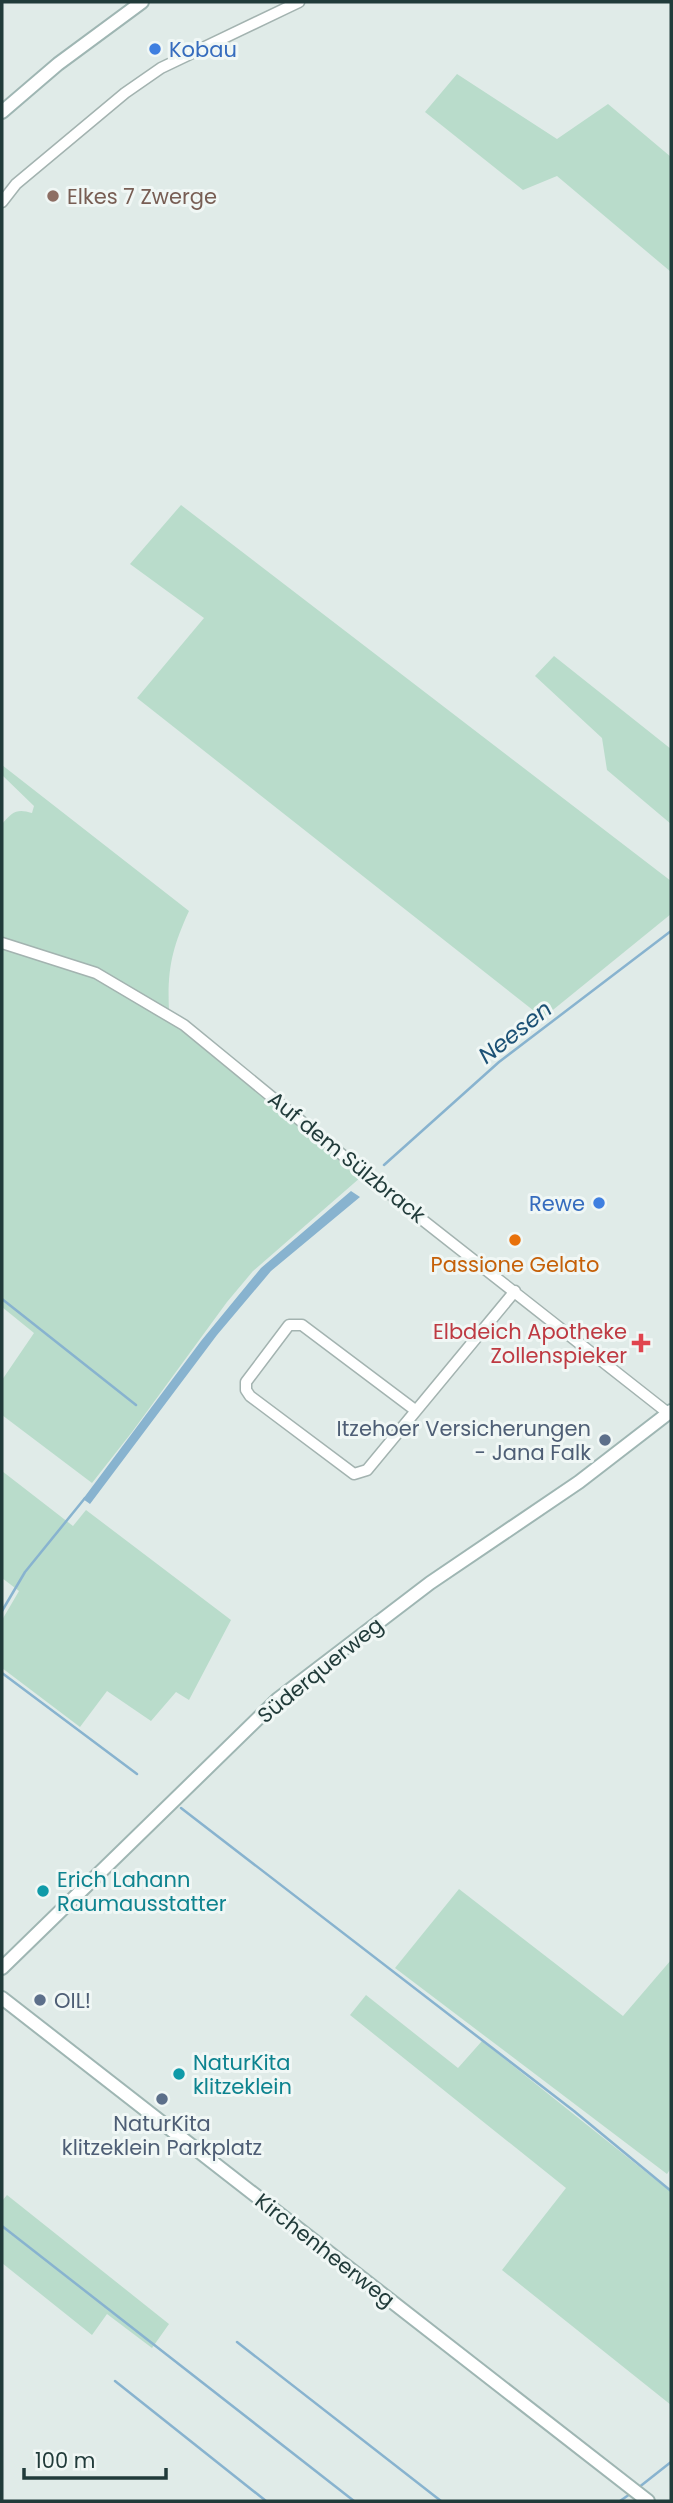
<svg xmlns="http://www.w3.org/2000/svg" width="673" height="2503" font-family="Poppins,sans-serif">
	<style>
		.green { fill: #b9dccb }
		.water { fill: #88b3cf }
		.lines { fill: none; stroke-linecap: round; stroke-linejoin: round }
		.stream { stroke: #88b3cf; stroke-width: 2.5 }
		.street-casing { stroke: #a3b3b0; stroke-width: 13 }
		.secondary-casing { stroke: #9fb6b3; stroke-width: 16 }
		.street { stroke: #fff; stroke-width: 10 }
		.secondary { stroke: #fff; stroke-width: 12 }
		.shop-dot { fill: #3f7fe0; stroke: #f0f7f5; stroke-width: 2.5 }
		.education-dot { fill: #8d6e63; stroke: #f0f7f5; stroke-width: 2.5 }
		.food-dot { fill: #e8710a; stroke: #f0f7f5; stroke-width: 2.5 }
		.health-dot { fill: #e0444e; stroke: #f0f7f5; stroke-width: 2.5 }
		.service-dot { fill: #5c6f8a; stroke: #f0f7f5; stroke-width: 2.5 }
		.culture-dot { fill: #0f9aa8; stroke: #f0f7f5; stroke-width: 2.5 }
		.labels { text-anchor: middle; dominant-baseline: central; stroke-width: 6; stroke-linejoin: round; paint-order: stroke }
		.shop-label { font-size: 21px; fill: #366cbe; stroke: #f0f7f5; text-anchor: start }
		.education-label { font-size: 21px; fill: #785e54; stroke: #f0f7f5; text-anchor: start }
		.street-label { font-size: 21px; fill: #213b3a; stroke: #f0f7f5 }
		.food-label { font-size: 21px; fill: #c56008; stroke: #f0f7f5 }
		.health-label { font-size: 21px; fill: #be3a42; stroke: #f0f7f5; text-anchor: end }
		.service-label { font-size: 21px; fill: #4e5e75; stroke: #f0f7f5; text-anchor: end }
		.culture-label { font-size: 21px; fill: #0d838f; stroke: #f0f7f5; text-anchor: start }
		.water-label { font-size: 23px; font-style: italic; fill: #1c5175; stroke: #f0f7f5 }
	</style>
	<rect width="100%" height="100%" fill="#e0ebe8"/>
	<!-- green -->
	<path class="green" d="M 457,74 L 557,139 L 608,104 L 671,157 L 671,272 L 557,176 L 523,190 L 425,112 Z
		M 181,505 L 671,881 L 671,914 L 543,1018 L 137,698 L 204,618 L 130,564 Z
		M 554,656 L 671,749 L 671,824 L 607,770 L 602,738 L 535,676 Z
		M 2,765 L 189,911 C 172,948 167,970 169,1010 L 97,968 L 2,937 L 2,824 C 12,812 17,808 32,813 L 34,806 L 2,775 Z
		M 2,949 L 97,977 L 180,1029 L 361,1177 L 253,1271 L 227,1302 L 132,1432 L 92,1483 L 2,1415 L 2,1380 L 34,1333 L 2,1307 Z
		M 2,1471 L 73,1526 L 86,1510 L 231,1620 L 189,1700 L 176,1692 L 151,1721 L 107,1691 L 80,1727 L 2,1668 L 2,1620 L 19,1591 L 2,1578 Z
		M 459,1889 L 623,2016 L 671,1960 L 671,2168 L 667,2174 L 395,1968 Z
		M 366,1995 L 458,2068 L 482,2041 L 671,2192 L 671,2405 L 502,2270 L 566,2188 L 350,2015 Z
		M 7,2195 L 169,2324 L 152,2348 L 107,2314 L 92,2335 L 2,2263 L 2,2201 Z"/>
	<!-- water -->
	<path class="water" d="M 351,1191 L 360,1197 L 271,1271 L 217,1335 L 90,1504 L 83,1499 L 201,1341 L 261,1268 Z"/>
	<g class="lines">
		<!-- stream -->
		<path class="stream" d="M 384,1165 L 499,1062 L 671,931
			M 2,1299 L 136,1405
			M 2,1611 L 25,1572 L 85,1498
			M 2,1673 L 137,1774
			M 181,1808 L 574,2111 L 671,2191
			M 2,2226 L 354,2501
			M 237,2342 L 441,2501
			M 115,2381 L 266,2501
			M 638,2488 L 671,2462
			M 620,2501 L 630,2494"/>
		<!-- street casing -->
		<g class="street-casing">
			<path id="street" d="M 2,202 L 16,184 L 125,93 L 161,68 L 299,2
				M 2,943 L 96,973 L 184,1025 L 401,1203 L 668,1413
				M 415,1410 L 302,1325 L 289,1325 L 246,1382 L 246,1390 L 250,1396 L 354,1474 L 367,1470 L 515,1291"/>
		</g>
		<!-- secondary casing -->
		<g class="secondary-casing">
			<path id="secondary" d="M 2,112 L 58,64 L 142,2
				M 2,1968 L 278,1699 L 430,1583 L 579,1482 L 671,1411
				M 2,1998 L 648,2501"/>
		</g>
		<!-- street -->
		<use href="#street" class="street"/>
		<!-- secondary -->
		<use href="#secondary" class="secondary"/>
	</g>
	<!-- markers -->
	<g class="shop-dot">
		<circle cx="155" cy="49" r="7"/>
		<circle cx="599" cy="1203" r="7"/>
	</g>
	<circle class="education-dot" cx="53" cy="196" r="7"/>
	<circle class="food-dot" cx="515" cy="1240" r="7"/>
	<path class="health-dot" d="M637.5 1332.5h7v7h7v7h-7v7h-7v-7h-7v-7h7z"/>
	<g class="service-dot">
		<circle cx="605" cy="1440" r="7"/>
		<circle cx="40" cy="2000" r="7"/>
		<circle cx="162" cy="2099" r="7"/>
	</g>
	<g class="culture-dot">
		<circle cx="43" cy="1891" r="7"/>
		<circle cx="179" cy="2074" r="7"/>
	</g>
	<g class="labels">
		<!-- shop labels -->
		<g class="shop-label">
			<text x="169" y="49">Kobau</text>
			<text x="585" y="1203" text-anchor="end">Rewe</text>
		</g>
		<!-- education labels -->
		<g class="education-label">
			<text x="67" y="196">Elkes 7 Zwerge</text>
		</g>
		<!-- street labels -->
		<g class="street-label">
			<text transform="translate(347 1157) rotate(39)">Auf dem Sülzbrack</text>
			<text transform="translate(320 1670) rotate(-39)">Süderquerweg</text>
			<text transform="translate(325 2250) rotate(38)">Kirchenheerweg</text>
		</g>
		<!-- food labels -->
		<g class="food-label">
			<text x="515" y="1264">Passione Gelato</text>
		</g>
		<!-- health labels -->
		<g class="health-label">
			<text x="627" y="1331">Elbdeich Apotheke<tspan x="627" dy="24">Zollenspieker</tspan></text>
		</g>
		<!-- service labels -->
		<g class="service-label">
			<text x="591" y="1428">Itzehoer Versicherungen<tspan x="591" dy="24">- Jana Falk</tspan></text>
			<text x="54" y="2000" text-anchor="start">OIL!</text>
			<text x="162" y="2123" text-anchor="middle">NaturKita<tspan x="162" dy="24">klitzeklein Parkplatz</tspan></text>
		</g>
		<!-- culture labels -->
		<g class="culture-label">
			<text x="57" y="1879">Erich Lahann<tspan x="57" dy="24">Raumausstatter</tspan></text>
			<text x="193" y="2062">NaturKita<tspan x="193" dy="24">klitzeklein</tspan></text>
		</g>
		<!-- water labels -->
		<g class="water-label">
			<text transform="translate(515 1032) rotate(-38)">Neesen</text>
		</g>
	</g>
	<!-- border -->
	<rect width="673" height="2503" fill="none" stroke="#213b3a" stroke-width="7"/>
	<!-- scale -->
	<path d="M24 2468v10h142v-10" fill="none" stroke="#213b3a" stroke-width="3.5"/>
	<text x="35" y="2468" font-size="21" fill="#213b3a" stroke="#f0f7f5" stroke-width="5" paint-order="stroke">100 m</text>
</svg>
